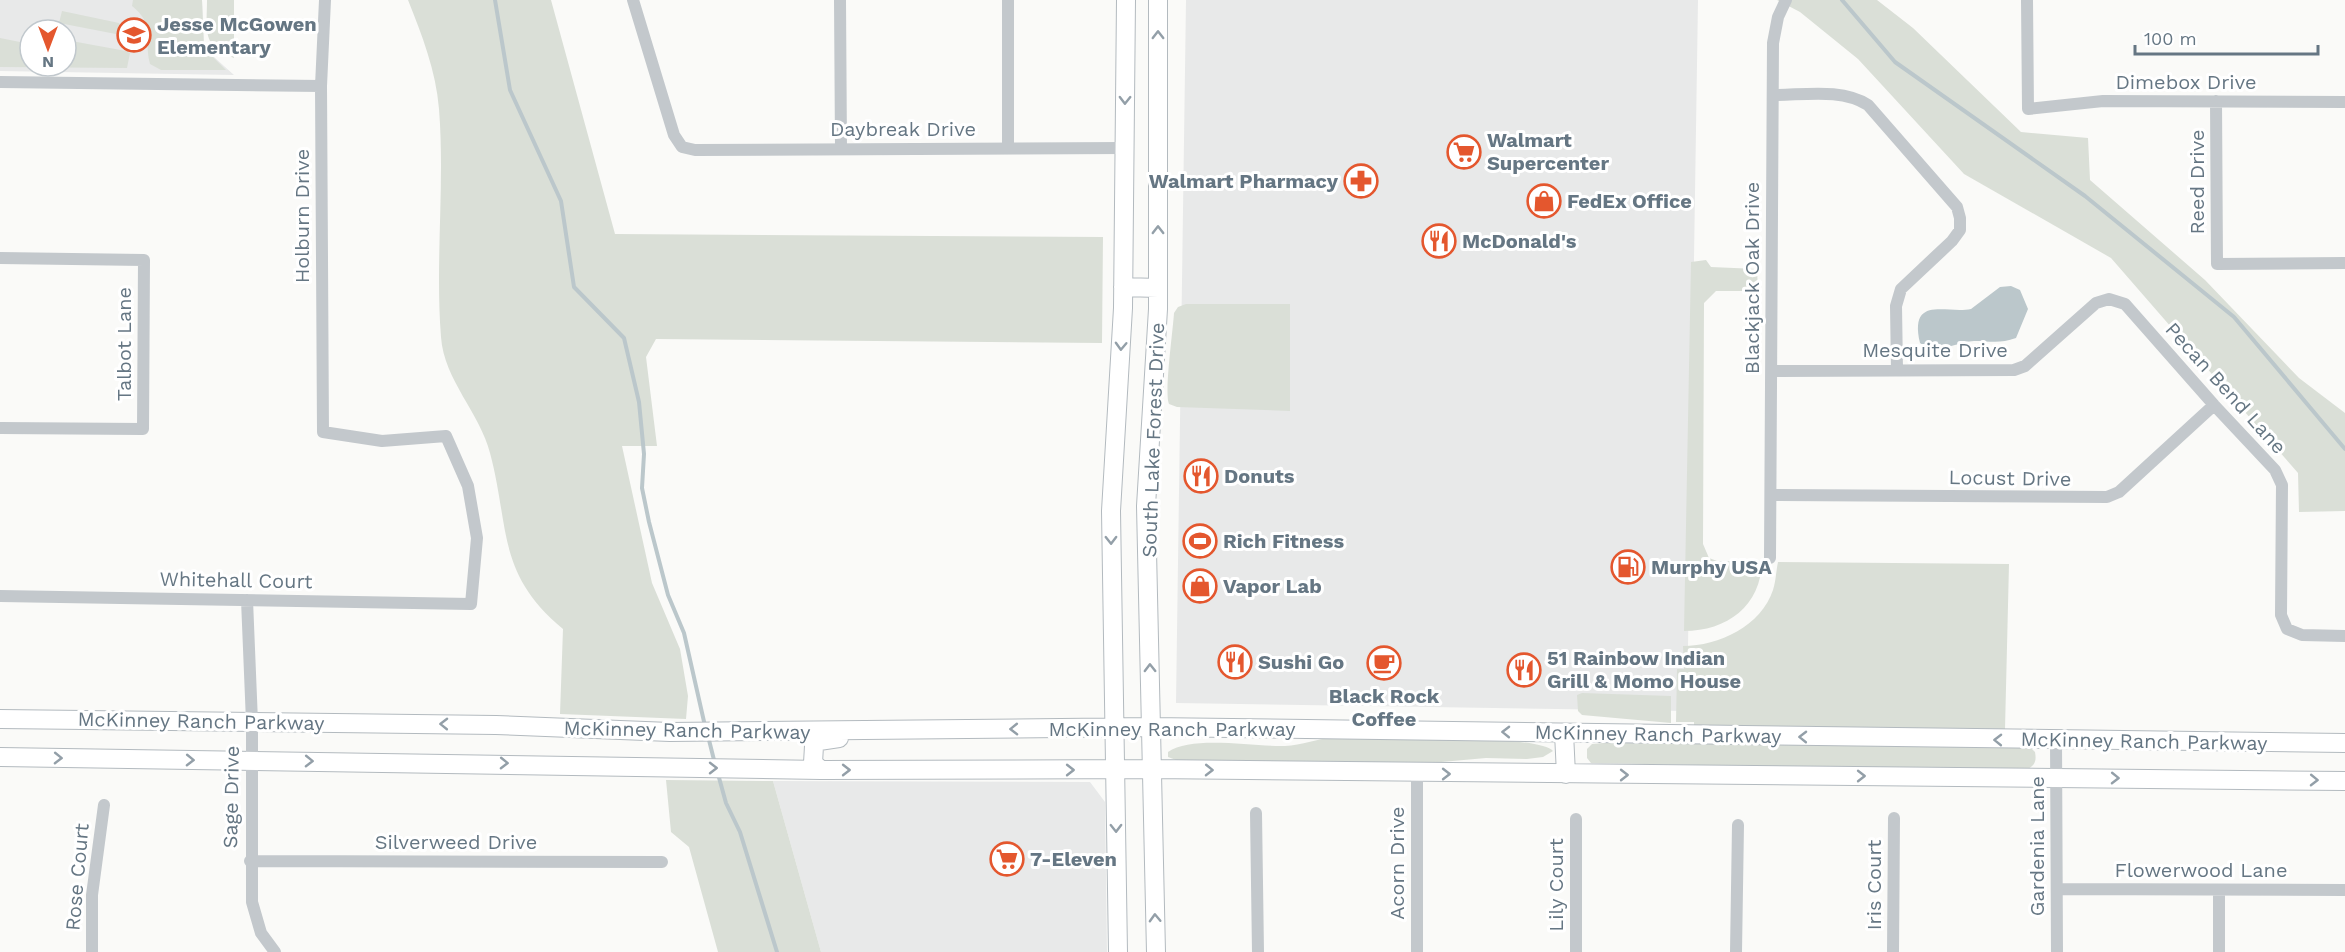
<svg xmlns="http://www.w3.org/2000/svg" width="2345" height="952" font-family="'Work Sans',sans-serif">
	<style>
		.built { fill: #e8e9e9; fill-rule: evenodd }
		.green { fill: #dadfd7 }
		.water { fill: #bbc7cb }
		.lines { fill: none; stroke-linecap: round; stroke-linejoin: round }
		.stream { stroke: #bbc7cb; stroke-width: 4 }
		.secondary-casing { stroke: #b3babf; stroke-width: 20 }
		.street { stroke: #c3c8cc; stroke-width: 12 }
		.secondary { stroke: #fff; stroke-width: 18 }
		.oneway { stroke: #939fa8 }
		.labels { text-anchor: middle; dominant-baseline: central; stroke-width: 6; stroke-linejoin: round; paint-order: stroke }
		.poi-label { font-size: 20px; font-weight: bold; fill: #657683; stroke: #fff; text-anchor: start }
		.street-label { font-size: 20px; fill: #657683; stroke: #fff }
	</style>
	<rect width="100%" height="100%" fill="#fafaf8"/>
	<!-- built -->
	<path class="built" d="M 0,0 L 202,0 L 204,48 L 234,75 L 0,71 ZM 30,30 L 66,30 L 66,66 L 30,66 Z
		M 1186,0 L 1698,0 L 1687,711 L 1176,703 Z
		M 773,781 L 1090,782 L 1105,802 L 1107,952 L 821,952 Z"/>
	<!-- green -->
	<path class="green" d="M 133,0 L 202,0 L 204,48 L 226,70 L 161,70 L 150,64 C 143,38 156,25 132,6 Z
		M 207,0 L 234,0 L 234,58 C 201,47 207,30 207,0 Z
		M 408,0 L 551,0 L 615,234 L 1103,237 L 1102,343 L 656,339 L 646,357 L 657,446 L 622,446 L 652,583 L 680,649 L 688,696 L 686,719 L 560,714 L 563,629 C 496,573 510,528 490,453 C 480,413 444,380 441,337 C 435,261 445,185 439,109 C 436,71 422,35 408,0 Z
		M 1777,0 L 1877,0 L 1913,28 L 2021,132 L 2088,138 L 2090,180 L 2205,280 L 2299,378 L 2345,413 L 2345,511 L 2299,512 L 2298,473 L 2111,258 L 1964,174 L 1858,59 L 1800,12 Z
		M 62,11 L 119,23 L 124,31 L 121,35 L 59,23 Z
		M 0,38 L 30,44 L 30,66 L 66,66 L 66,40 L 126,51 L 130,53 L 127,68 L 0,67 Z
		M 1706,260 L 1711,267 L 1757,269 L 1758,291 L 1716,291 L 1704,303 L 1703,544 L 1709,558 L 1717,561 L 1762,561 C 1761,606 1727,631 1684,631 L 1691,262 Z
		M 1186,304 L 1290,304 L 1290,411 L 1177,407 L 1169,404 C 1164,394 1173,330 1174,313 L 1178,307 Z
		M 1778,562 L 2009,564 L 2005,729 L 1694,727 L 1694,722 L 1676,722 L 1677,669 L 1684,669 L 1683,646 C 1719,646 1761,626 1773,590 C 1776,581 1776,571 1778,562 Z
		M 1582,693 L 1671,696 L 1671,723 L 1582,715 L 1578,711 L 1577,695 Z
		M 1336,736 C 1367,736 1538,734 1553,751 L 1543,757 L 1527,759 L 1486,758 L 1408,765 L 1184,763 L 1168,757 L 1168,752 C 1192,735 1254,747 1285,746 C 1301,745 1319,739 1336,736 Z
		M 1604,743 L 2021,746 L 2030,747 L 2035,752 C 2037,763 2034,766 2024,771 L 1591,763 L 1587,758 L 1587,749 L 1592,744 Z
		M 666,780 L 773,781 L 821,952 L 718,952 L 689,847 L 671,832 Z"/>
	<!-- water -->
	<path class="water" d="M 2011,286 L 2020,290 L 2028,309 L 2016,338 C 2000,344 1990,341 1974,341 C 1956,342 1936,356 1920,343 C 1909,295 1946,314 1971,309 L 2000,287 Z"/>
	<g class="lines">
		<!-- stream -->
		<path class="stream" d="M 495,0 L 510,90 L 561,201 L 574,287 L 624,338 L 639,402 L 644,454 L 642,488 L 649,522 L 668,595 L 684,633 L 705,726
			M 1842,0 L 1895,62 L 2085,196 L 2234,317 L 2345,449
			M 708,736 L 715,764
			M 718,774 L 726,803 L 740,832 L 777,952"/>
		<!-- secondary casing -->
		<g class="secondary-casing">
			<path id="secondary" d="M 1123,287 L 1158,288
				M 0,719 L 496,725 L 670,732 L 1151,727 L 2345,743
				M 1564,733 L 1566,774
				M 0,757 L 821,770 L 1151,769 L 2345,781
				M 821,770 L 813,763 L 814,746 L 819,741 L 839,738
				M 1118,952 L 1111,511 L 1123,308 L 1126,0
				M 1156,952 L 1146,506 L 1158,309 L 1158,0"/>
		</g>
		<!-- street -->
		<path class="street" d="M 633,0 L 674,135 L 682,147 L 695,150 L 1124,148
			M 840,0 L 841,149
			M 1008,0 L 1008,148
			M 2027,0 L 2028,109 L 2103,101 L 2345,102
			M 0,82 L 321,86
			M 1774,95 C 1804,95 1842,88 1868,105 L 1957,207 L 1960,218 L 1960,230 L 1952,241 L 1901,289 L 1896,306 L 1897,370
			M 2216,101 L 2217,264 L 2345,263
			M 0,258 L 144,260 L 143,429 L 0,428
			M 1772,371 L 2014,370 L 2025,366 L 2096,303 L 2109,299 L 2125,304 L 2214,405 L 2275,470 L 2282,485 L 2281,615 L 2287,629 L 2302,635 L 2345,636
			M 1771,495 L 2107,497 L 2119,492 L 2214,405
			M 1770,558 L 1773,43 L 1778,17 L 1786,0
			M 0,596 L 471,604 L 477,538 L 468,486 L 446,436 L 382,441 L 323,432 L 321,86 L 325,0
			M 247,600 L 252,722 L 252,902 L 261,933 L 275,952
			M 2056,740 L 2057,952
			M 1256,813 L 1258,952
			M 250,861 L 662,862
			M 2057,889 L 2345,890
			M 92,952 L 92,895 L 104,805
			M 1417,952 L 1417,774
			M 1576,952 L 1576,819
			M 1736,952 L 1738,825
			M 1893,952 L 1894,818
			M 2219,952 L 2219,890"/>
		<!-- secondary -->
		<use href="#secondary" class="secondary"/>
	</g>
	<!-- one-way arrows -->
	<defs><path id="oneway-chevron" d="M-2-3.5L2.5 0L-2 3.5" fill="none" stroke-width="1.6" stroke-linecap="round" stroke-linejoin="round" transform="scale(1.5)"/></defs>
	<g class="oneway">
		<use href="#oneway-chevron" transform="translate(1158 35) rotate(-90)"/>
		<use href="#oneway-chevron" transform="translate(1125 100) rotate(91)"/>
		<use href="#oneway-chevron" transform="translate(1158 230) rotate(-90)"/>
		<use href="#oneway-chevron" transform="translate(1121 346) rotate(92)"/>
		<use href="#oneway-chevron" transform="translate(1111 540) rotate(89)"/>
		<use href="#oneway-chevron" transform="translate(1150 668) rotate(-91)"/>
		<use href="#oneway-chevron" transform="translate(444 724) rotate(-179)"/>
		<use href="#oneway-chevron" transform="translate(1014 729) rotate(179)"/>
		<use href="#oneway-chevron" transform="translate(1506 732) rotate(-179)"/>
		<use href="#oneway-chevron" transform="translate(1803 737) rotate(-179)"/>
		<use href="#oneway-chevron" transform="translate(1998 740) rotate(-179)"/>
		<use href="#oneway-chevron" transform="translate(58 758) rotate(1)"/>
		<use href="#oneway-chevron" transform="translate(190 760) rotate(1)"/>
		<use href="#oneway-chevron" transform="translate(309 761) rotate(1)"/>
		<use href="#oneway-chevron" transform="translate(504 763) rotate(1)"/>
		<use href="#oneway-chevron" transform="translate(713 768)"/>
		<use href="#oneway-chevron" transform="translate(846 770)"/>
		<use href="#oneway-chevron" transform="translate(1070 770)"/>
		<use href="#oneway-chevron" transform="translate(1209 770) rotate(1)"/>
		<use href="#oneway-chevron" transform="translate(1446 774)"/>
		<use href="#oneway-chevron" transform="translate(1624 775)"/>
		<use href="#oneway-chevron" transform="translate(1861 776)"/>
		<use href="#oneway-chevron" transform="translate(2115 778) rotate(1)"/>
		<use href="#oneway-chevron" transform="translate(2314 780) rotate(1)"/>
		<use href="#oneway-chevron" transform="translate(1116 828) rotate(89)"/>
		<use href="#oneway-chevron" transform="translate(1155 918) rotate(-92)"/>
	</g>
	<!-- icons -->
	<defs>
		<g id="school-ring" transform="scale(1.725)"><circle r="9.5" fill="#fff" stroke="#e4572e" stroke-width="1.5"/><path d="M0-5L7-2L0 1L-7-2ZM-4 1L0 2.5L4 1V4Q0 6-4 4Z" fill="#e4572e"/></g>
		<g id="supermarket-ring" transform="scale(1.725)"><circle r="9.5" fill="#fff" stroke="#e4572e" stroke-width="1.5"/><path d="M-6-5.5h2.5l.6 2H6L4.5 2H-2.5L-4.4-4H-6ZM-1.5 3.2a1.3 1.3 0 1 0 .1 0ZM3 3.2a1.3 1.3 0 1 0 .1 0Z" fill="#e4572e"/></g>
		<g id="pharmacy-ring" transform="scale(1.725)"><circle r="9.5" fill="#fff" stroke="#e4572e" stroke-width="1.5"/><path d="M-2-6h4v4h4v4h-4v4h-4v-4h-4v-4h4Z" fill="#e4572e"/></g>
		<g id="shop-ring" transform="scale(1.725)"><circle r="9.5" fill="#fff" stroke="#e4572e" stroke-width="1.5"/><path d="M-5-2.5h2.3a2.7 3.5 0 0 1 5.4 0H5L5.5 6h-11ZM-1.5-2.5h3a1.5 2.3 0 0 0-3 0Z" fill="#e4572e"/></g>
		<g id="restaurant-ring" transform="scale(1.725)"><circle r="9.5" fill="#fff" stroke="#e4572e" stroke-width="1.5"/><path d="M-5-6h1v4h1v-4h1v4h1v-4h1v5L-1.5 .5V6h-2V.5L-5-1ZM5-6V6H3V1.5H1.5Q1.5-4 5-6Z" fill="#e4572e"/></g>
		<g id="stadium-ring" transform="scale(1.725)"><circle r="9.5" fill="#fff" stroke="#e4572e" stroke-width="1.5"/><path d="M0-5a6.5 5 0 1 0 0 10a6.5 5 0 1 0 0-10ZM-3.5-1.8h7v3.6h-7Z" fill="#e4572e"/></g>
		<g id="fuel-ring" transform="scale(1.725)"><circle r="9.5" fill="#fff" stroke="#e4572e" stroke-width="1.5"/><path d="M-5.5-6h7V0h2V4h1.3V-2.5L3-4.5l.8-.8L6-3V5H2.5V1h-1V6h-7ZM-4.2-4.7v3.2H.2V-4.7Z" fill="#e4572e"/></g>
		<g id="cafe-ring" transform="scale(1.725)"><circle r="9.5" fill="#fff" stroke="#e4572e" stroke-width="1.5"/><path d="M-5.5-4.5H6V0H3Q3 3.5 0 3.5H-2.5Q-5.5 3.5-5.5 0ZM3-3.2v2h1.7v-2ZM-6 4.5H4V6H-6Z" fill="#e4572e"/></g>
	</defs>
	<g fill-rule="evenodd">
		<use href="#school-ring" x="134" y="35"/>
		<use href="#supermarket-ring" x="1464" y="152"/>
		<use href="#pharmacy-ring" x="1361" y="181"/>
		<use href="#shop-ring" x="1544" y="201"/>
		<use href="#restaurant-ring" x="1439" y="241"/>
		<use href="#restaurant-ring" x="1201" y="476"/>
		<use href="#stadium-ring" x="1200" y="541"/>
		<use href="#fuel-ring" x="1628" y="567"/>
		<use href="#shop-ring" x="1200" y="586"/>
		<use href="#restaurant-ring" x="1235" y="662"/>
		<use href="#cafe-ring" x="1384" y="663"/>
		<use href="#restaurant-ring" x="1524" y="670"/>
		<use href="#supermarket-ring" x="1007" y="859"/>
	</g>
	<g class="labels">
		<!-- poi labels -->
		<g class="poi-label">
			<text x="157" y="24">Jesse McGowen<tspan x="157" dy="23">Elementary</tspan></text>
			<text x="1487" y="140">Walmart<tspan x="1487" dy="23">Supercenter</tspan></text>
			<text x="1338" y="181" text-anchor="end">Walmart Pharmacy</text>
			<text x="1567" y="201">FedEx Office</text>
			<text x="1462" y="241">McDonald's</text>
			<text x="1224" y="476">Donuts</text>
			<text x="1223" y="541">Rich Fitness</text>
			<text x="1651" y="567">Murphy USA</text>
			<text x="1223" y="586">Vapor Lab</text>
			<text x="1547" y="658">51 Rainbow Indian<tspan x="1547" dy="23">Grill &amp; Momo House</tspan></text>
			<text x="1258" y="662">Sushi Go</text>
			<text x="1384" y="696" text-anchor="middle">Black Rock<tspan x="1384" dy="23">Coffee</tspan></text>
			<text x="1030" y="859">7-Eleven</text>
		</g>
		<!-- street labels -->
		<g class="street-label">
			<text x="2186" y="82">Dimebox Drive</text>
			<text x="903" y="129">Daybreak Drive</text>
			<text transform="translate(2197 182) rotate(-90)">Reed Drive</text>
			<text transform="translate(302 216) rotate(-90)">Holburn Drive</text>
			<text transform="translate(1752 278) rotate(-90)">Blackjack Oak Drive</text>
			<text transform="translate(124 344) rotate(-90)">Talbot Lane</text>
			<text x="1935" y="350">Mesquite Drive</text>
			<text transform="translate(2226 388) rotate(48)">Pecan Bend Lane</text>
			<text transform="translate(1153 440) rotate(-88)">South Lake Forest Drive</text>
			<text transform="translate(2010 478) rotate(1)">Locust Drive</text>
			<text transform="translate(236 580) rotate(1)">Whitehall Court</text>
			<text transform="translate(201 721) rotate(1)">McKinney Ranch Parkway</text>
			<text x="1172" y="729">McKinney Ranch Parkway</text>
			<text transform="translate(687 730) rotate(1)">McKinney Ranch Parkway</text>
			<text transform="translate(1658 734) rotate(1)">McKinney Ranch Parkway</text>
			<text transform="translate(2144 741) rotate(1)">McKinney Ranch Parkway</text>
			<text transform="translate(231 797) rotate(-89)">Sage Drive</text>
			<text x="456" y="842">Silverweed Drive</text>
			<text transform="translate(2037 846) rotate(-90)">Gardenia Lane</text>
			<text transform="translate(1397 863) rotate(-90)">Acorn Drive</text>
			<text x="2201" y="870">Flowerwood Lane</text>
			<text transform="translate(77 877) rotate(-85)">Rose Court</text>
			<text transform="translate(1556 885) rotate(-90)">Lily Court</text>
			<text transform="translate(1874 885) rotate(-90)">Iris Court</text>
		</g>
	</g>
	<!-- north arrow -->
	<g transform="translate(48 48) rotate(180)"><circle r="28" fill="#ffffff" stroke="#c1c8cd" stroke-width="1.5"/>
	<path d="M0-4.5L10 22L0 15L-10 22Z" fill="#e4572e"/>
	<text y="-9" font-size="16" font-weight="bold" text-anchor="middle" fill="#657683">N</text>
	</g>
	<!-- scale -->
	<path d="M2135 45v9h183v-9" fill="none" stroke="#657683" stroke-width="3"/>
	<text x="2144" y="45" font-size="18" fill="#657683" stroke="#ffffff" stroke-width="4.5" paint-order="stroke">100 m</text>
</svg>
